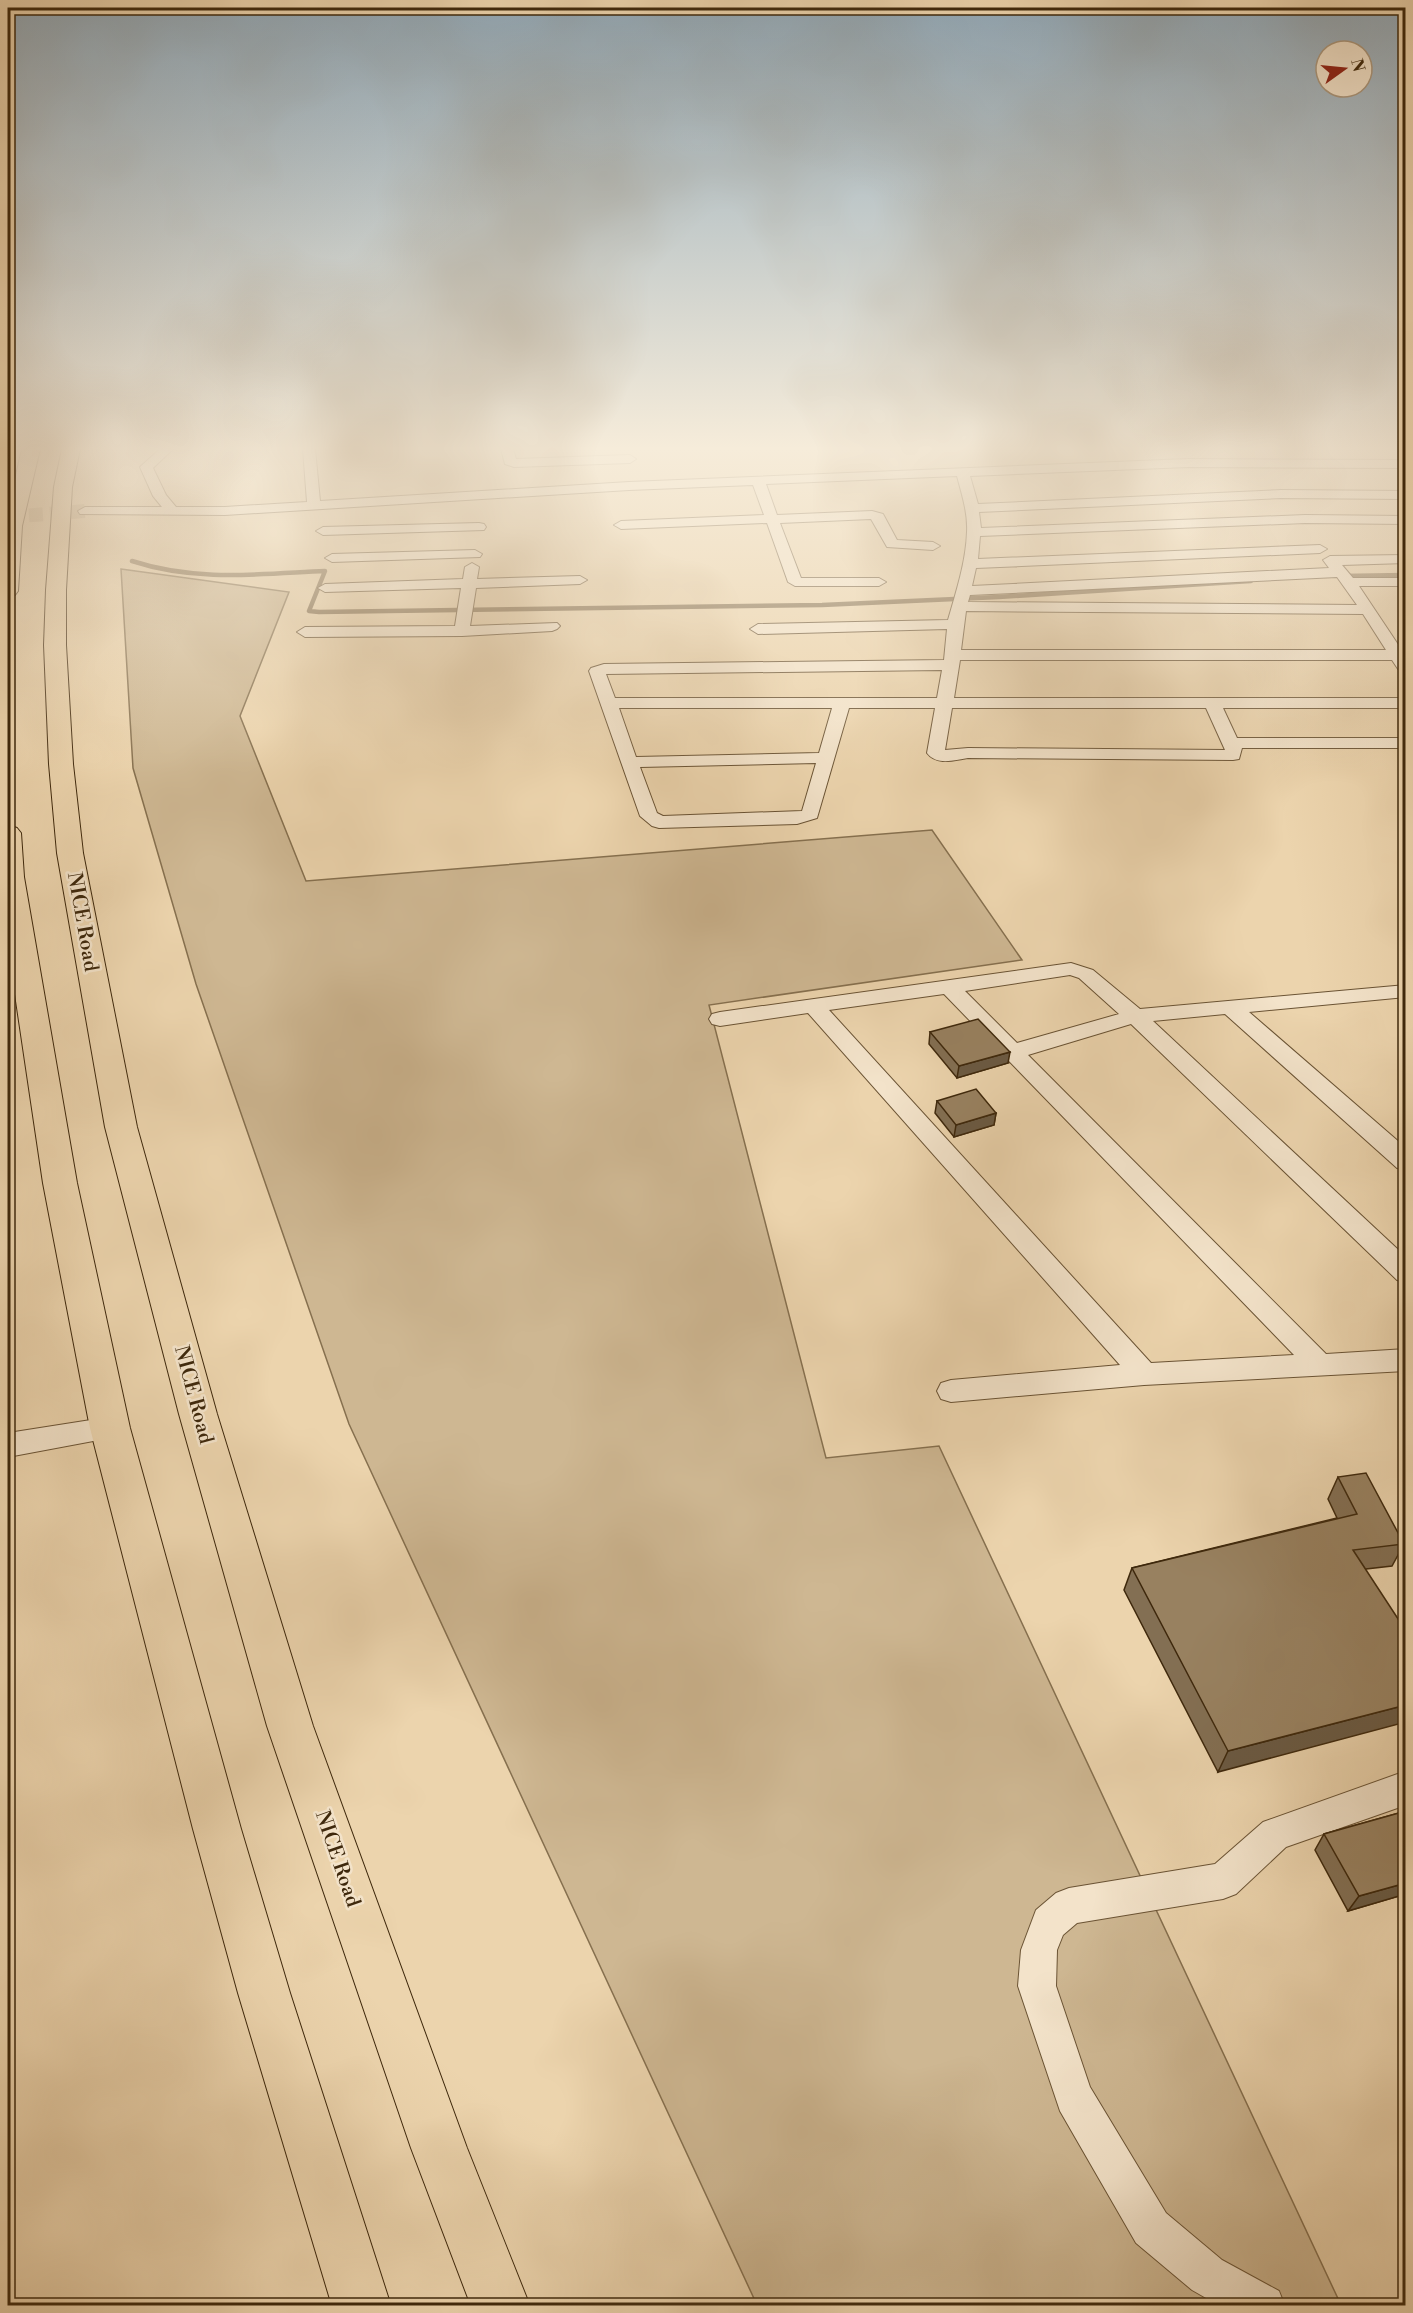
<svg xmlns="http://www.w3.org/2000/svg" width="1413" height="2313" font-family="'Libre Bodoni',serif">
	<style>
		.green { fill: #ceb792; stroke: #86704f; stroke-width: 1.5 }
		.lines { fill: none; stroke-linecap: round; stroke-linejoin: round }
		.stream { stroke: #836c4c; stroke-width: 4.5 }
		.minor-tunnel { stroke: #c9b28d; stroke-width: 14; stroke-dasharray: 14 7; stroke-linecap: butt }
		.minor-casing { stroke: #6a5334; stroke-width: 2 }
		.highway-casing { stroke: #3e280c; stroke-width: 2 }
		.minor { fill: #f3e3ca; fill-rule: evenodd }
		.highway { fill: #ecd4ad; fill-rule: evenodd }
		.wall { fill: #836f53; stroke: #3e280c; stroke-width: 1.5 }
		.shaded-wall { fill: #6a5a43; stroke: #3e280c; stroke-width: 1.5 }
		.building { fill: #988160; stroke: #3e280c; stroke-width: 1.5 }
		.labels { text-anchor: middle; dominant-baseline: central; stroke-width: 5; stroke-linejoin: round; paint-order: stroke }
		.street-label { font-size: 20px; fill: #3e280c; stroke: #f3e3ca }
	</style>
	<rect width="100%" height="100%" fill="#ecd4ad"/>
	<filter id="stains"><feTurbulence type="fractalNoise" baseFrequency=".00333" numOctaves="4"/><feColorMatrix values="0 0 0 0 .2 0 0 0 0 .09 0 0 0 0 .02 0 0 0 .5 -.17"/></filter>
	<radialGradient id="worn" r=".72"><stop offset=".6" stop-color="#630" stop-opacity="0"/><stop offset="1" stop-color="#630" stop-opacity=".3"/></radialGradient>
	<!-- green -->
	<path class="green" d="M 121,569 L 289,592 L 240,716 L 306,881 L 932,830 L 1022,960 L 709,1005 L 826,1458 L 939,1446 L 1341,2305 L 757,2305 L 349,1424 L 196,984 L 133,768 Z"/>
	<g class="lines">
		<!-- stream -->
		<path class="stream" d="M 132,561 C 196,582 259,574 325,571 L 309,611 L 319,612 L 822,605 L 999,597 L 1251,581
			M 1341,576 L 1406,575"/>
		<!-- minor-tunnel -->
		<path class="minor-tunnel" d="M 8,517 L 85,511"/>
		<!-- minor casing -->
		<g class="minor-casing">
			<path id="minor" d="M 160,449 L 173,449 L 153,468 L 166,495 L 176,507 L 225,507 L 307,502 L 303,449 L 315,449 L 320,501 L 629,482 L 1188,459 L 1406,460 L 1406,468 L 1188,467 L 970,476 L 978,504 L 1281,490 L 1406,491 L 1406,499 L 1281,498 L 979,512 L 981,528 L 1305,515 L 1406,516 L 1406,524 L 1305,523 L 980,536 L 978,559 L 1320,545 L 1327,549 L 1320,553 L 976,568 L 972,586 L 1329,568 L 1323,560 L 1330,556 L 1406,555 L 1406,563 L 1342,565 L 1353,578 L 1406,578 L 1406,586 L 1359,586 L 1405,655 L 1406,670 L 1398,669 L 1392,660 L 960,660 L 954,698 L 1406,698 L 1406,708 L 1223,708 L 1237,738 L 1406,738 L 1406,748 L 1242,748 L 1239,759 L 1233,760 L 968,758 C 954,760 937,766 927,753 L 935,708 L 849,708 L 817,818 L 797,824 L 659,828 L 652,826 L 640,816 L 589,671 L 591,668 L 604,664 L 944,660 L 947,629 L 758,634 L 750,629 L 758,624 L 948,620 C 956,592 966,562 967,532 C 968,513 962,495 957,476 L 766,484 L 777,515 L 872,511 L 883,514 L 897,540 L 933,542 L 940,546 L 933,550 L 887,547 L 871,519 L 780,523 L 801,578 L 879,578 L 886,582 L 879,586 L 795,586 L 788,582 L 767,523 L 621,529 L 614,525 L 621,521 L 764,515 L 753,485 L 629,490 L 225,515 L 80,514 L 78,511 L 85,507 L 162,507 L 153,496 L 140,467 ZM 1337,577 L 1357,605 L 968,602 L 970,595 ZM 966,611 L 1363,614 L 1386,650 L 961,650 ZM 942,670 L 937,698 L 615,698 L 606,674 ZM 619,708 L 832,708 L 819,753 L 636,757 ZM 952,708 L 1206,708 L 1225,750 L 968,748 L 945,750 ZM 816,763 L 802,811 L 663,816 L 657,813 L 640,767 Z
				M 501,449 L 513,449 L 516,459 L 630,455 L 636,459 L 630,463 L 514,467 L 505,464 Z
				M 479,523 L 484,524 L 486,527 L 484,530 L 323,535 L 316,531 L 323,527 Z
				M 475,550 L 482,554 L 480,557 L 332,562 L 325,558 L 332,554 Z
				M 472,563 L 479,567 L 477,579 L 580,576 L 587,580 L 580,584 L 476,588 L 470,626 L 557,623 L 560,626 L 557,629 L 552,631 L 462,636 L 305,637 L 297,632 L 305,627 L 455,626 L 461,588 L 325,592 L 318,588 L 325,584 L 463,579 L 465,567 Z
				M 1071,963 L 1093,970 L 1140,1009 L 1406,985 L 1406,997 L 1249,1012 L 1406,1148 L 1406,1170 L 1397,1168 L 1225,1014 L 1153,1021 L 1406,1257 L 1406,1282 L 1397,1280 L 1131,1024 L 1028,1055 L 1326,1354 L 1406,1349 L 1406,1371 L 1144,1385 L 951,1402 L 941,1399 L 937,1391 L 941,1383 L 951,1380 L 1120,1365 L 808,1013 L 720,1026 L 712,1024 L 709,1019 L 712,1014 L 720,1012 ZM 1070,975 L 1079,978 L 1119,1014 L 1017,1043 L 965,991 ZM 944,994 L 1294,1355 L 1151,1363 L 829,1010 Z
				M 110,1417 L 120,1420 L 124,1428 L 120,1436 L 8,1457 L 8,1433 Z
				M 1406,1771 L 1406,1805 L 1286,1847 L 1236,1894 L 1223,1899 L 1077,1923 L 1063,1935 L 1057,1950 L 1056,1986 L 1090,2087 L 1166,2213 L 1222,2260 L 1279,2291 L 1285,2306 L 1220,2306 L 1192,2290 L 1136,2243 L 1060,2111 L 1018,1986 L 1021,1950 L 1036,1910 L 1056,1893 L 1069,1888 L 1215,1864 L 1263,1822 Z"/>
		</g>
		<!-- highway casing -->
		<g class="highway-casing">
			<path id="highway" d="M 22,449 L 40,449 L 22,526 L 18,591 L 15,595 L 8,597 L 8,510 Z
				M 62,449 L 80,449 L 72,487 L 66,590 L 66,645 L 73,764 L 83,853 L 137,1127 L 217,1414 L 313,1726 L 467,2148 L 530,2306 L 471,2306 L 411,2148 L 267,1726 L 179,1414 L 105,1127 L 57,853 L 49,764 L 44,645 L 46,590 L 54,487 Z
				M 8,825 L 17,828 L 21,833 L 24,877 L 77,1183 L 130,1428 L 241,1829 L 290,1993 L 391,2306 L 332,2306 L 238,1993 L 193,1829 L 90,1428 L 43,1183 L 8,947 Z"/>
		</g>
		<!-- minor -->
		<use href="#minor" class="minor"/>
		<!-- highway -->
		<use href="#highway" class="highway"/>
	</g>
	<!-- wall -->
	<path class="wall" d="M 930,1032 L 1008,1063 L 957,1078 L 929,1044 Z
		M 937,1101 L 996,1113 L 994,1125 L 954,1137 L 935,1113 Z
		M 1338,1477 L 1404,1544 L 1392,1566 L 1366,1569 L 1218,1772 L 1124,1590 L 1132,1568 L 1337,1518 L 1328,1499 Z
		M 1406,1811 L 1406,1894 L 1348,1911 L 1315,1850 L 1324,1834 Z"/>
	<!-- shaded-wall -->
	<path class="shaded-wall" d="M 1010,1052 L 1008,1063 L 957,1078 L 959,1066 Z
		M 996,1113 L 994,1125 L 954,1137 L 956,1125 Z
		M 1406,1705 L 1406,1722 L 1218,1772 L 1228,1751 Z
		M 1406,1883 L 1406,1894 L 1348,1911 L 1359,1896 Z"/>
	<!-- building -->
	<path class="building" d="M 978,1019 L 1010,1052 L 959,1066 L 930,1032 Z
		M 976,1089 L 996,1113 L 956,1125 L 937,1101 Z
		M 1366,1473 L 1404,1544 L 1353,1550 L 1406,1631 L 1406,1705 L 1228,1751 L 1132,1568 L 1357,1514 L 1338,1477 Z
		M 1406,1811 L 1406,1883 L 1359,1896 L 1324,1834 Z"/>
	<!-- sky -->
	<linearGradient id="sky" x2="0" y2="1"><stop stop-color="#92aaba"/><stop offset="0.58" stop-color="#f6ecda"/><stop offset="1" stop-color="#f6ecda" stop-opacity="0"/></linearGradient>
	<rect width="1413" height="773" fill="url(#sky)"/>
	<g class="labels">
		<!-- street labels -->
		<g class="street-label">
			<text transform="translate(82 922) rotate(80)">NICE Road</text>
			<text transform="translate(193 1395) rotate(75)">NICE Road</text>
			<text transform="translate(337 1859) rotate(71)">NICE Road</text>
		</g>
	</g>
	<!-- margin -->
	<rect width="1413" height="2313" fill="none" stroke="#ecd4ad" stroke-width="30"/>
	<rect x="9" y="9" width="1395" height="2295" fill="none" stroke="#3e280c" stroke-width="3"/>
	<rect x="15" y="15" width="1383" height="2283" fill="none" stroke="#3e280c" stroke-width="1.5"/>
	<!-- north arrow -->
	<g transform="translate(1344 69) rotate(75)"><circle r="28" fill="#f3e3ca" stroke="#ab987e" stroke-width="1.5"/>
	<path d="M0-4.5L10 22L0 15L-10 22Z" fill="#8f2418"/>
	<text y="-9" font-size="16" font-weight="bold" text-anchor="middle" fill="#3e280c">N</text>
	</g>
	<rect width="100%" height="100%" filter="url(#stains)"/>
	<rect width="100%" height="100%" fill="url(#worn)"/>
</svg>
